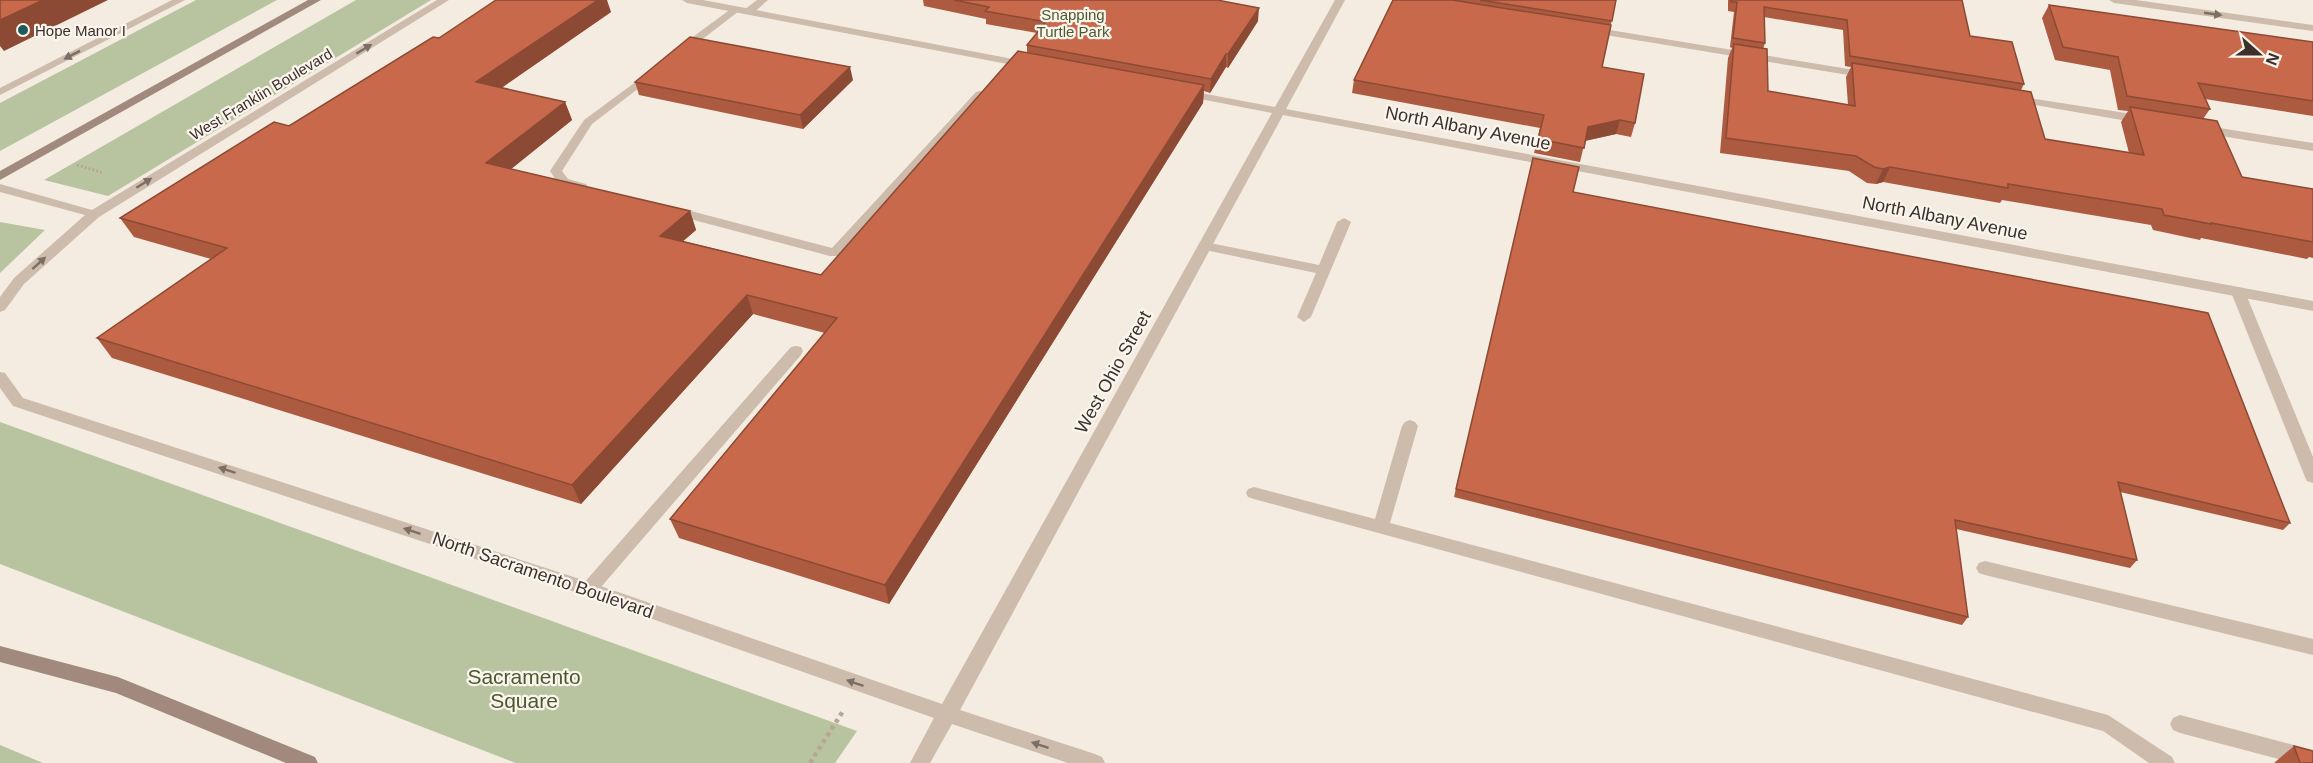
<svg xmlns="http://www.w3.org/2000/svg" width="2313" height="763" font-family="Arial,sans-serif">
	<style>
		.green { fill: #b8c4a0 }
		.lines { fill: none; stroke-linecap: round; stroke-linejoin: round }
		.path-far1 { stroke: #b9a596; stroke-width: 3; stroke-dasharray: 2 2; stroke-linecap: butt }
		.path { stroke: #b9a596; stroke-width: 4.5; stroke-dasharray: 4 4; stroke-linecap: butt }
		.lane { fill: #cdbbac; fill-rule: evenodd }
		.street { fill: #cdbbac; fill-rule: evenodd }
		.secondary { fill: #a18a7d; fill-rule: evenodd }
		.wall { fill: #ac5a40; fill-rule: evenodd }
		.shaded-wall { fill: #8c4a34 }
		.building { fill: #c8694b; stroke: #8c4a34; stroke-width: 1.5 }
		.oneway { fill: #7d6f65 }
		.poi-dot { fill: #1f5a5e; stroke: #fbf5ee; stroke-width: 2 }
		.labels { text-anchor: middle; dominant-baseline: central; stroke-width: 4.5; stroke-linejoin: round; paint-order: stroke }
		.far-park-label { font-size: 15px; fill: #4a5a2e; stroke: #fbf5ee }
		.far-poi-label { font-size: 15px; fill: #3b302b; stroke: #fbf5ee; text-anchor: start }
		.far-street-label { font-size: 15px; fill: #3b302b; stroke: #fbf5ee }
		.street-label { font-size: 18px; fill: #3b302b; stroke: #fbf5ee }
		.near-park-label { font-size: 21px; fill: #4a5a2e; stroke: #fbf5ee }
	</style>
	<rect width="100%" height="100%" fill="#f4ebe1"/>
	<!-- green -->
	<path class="green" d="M 196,0 L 277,0 L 0,151 L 0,103 Z
		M 356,0 L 431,0 L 108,196 L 44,180 Z
		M 0,222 L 45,230 L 0,273 Z
		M 0,422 L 857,731 L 835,763 L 516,763 L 0,564 Z
		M 0,745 L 43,763 L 0,763 Z"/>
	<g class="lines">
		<!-- path-far1 -->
		<path class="path-far1" d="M 77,165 L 104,173"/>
		<!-- path -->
		<path class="path" d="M 810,763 L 843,711"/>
		<!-- lane -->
		<path class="lane" d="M 757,0 L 768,0 L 752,14 L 744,14 L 744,10 Z
			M 735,6 L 740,9 L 739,11 L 687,51 L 679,51 L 679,47 Z
			M 1591,27 L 1867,72 L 1873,75 L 1867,78 L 1587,32 L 1586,30 Z
			M 652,70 L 658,73 L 656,75 L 592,124 L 562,171 L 568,179 L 586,184 L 588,187 L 586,190 L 582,191 L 559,185 L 550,171 L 584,120 Z
			M 980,91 L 984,92 L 984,96 L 840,256 L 830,256 L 667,213 L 666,210 L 672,206 L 832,248 L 976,92 Z
			M 2015,96 L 2145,116 L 2151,120 L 2145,124 L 2011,101 L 2009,99 Z
			M 2201,125 L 2313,143 L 2313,151 L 2197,132 L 2197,126 Z
			M 1344,218 L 1351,222 L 1311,317 L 1304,322 L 1297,317 L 1316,273 L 1205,250 L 1198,246 L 1205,242 L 1319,265 L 1337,222 Z
			M 2238,288 L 2245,292 L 2313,457 L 2313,483 L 2307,481 L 2305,477 L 2231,292 Z
			M 796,346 L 801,347 L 803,351 L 801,355 L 595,594 L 589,596 L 583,594 L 580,589 L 583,584 L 791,347 Z
			M 1410,420 L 1415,422 L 1418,426 L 1390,523 L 2108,715 L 2172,757 L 2175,763 L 2149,763 L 2103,731 L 1254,499 L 1248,497 L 1246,493 L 1248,489 L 1254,487 L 1375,519 L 1402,426 L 1405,422 Z
			M 1985,561 L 2313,639 L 2313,655 L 1985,575 L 1979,573 L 1976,568 L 1979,563 Z
			M 2180,715 L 2313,750 L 2313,763 L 2294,763 L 2180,733 L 2173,730 L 2170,724 L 2173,718 Z"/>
		<!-- street -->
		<path class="street" d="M 172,0 L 185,0 L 0,95 L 0,88 Z
			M 437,0 L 449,0 L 99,217 L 24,284 L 5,310 L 0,312 L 0,297 L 14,278 L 85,215 L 0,192 L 0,184 L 92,210 Z
			M 682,0 L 703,0 L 1029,62 L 1035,65 L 1029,68 L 687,3 Z
			M 1335,0 L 1345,0 L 1286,109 L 2313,301 L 2313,311 L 1283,115 L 960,710 L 1095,754 L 1102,757 L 1105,763 L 1068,763 L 952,724 L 930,763 L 910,763 L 934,718 L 584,595 L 13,406 L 0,388 L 0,372 L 5,373 L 23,398 L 589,582 L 942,704 L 1272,113 L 1185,96 L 1179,93 L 1185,90 L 1275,107 Z
			M 2109,0 L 2136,0 L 2313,25 L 2313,31 L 2114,3 Z"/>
		<!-- secondary -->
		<path class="secondary" d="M 308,0 L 321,0 L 0,180 L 0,171 Z
			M 0,646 L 118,677 L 315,757 L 318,763 L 286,763 L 116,693 L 0,662 Z"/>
	</g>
	<!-- wall -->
	<path class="wall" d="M 923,0 L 1217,0 L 1258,21 L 1228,68 L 1226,67 L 1210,93 L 1204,91 L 1203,103 L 889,604 L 679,538 L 670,519 L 825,333 L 753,314 L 581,504 L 112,358 L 97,338 L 211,259 L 134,237 L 120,218 L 289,126 L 439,38 L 611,12 L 501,88 L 565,102 L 572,120 L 511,169 L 690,211 L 696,230 L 683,241 L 821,275 L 1027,52 L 1027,45 L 1037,33 L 986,24 L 986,19 L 924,6 Z
		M 1393,0 L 1616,0 L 1602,67 L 1635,123 L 1631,137 L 1616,134 L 1585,141 L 1580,162 L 1534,153 L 1540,128 L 1352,93 L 1354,80 Z
		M 1728,0 L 1962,0 L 1970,36 L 2024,84 L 2021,90 L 2045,139 L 2129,153 L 2121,122 L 2128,111 L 2118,110 L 2110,70 L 2055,60 L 2042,18 L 2049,5 L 2313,42 L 2313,116 L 2205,99 L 2210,109 L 2203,119 L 2242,177 L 2313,189 L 2313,258 L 2309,257 L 2307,259 L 2201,238 L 2200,240 L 2153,230 L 2151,225 L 2002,200 L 2000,203 L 1883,182 L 1876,184 L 1867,183 L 1849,171 L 1720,153 L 1728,58 L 1732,48 L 1730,47 L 1734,12 L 1728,11 ZM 1764,17 L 1843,30 L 1845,66 L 1851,67 L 1846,77 L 1848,105 L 1768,91 L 1763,49 L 1765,43 Z
		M 853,80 L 803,129 L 639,95 L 635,82 Z
		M 1533,158 L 1573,192 L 2290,523 L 2283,530 L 2120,492 L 2137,560 L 2130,568 L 1956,529 L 1968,617 L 1962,625 L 1454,497 Z
		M 2294,746 L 2313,763 L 2274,763 Z"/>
	<!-- shaded-wall -->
	<path class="shaded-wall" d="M 43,0 L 108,0 L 4,51 L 0,46 L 0,20 Z
		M 598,0 L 607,0 L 611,12 L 484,100 L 476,82 Z
		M 1259,8 L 1258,21 L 1228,68 L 1228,54 Z
		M 1226,54 L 1226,67 L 1210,93 L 1211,79 Z
		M 850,67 L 853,80 L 803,129 L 800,115 Z
		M 1204,85 L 1203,103 L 889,604 L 885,585 Z
		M 565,102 L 572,120 L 495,182 L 486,163 Z
		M 1620,120 L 1616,134 L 1584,141 L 1588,127 Z
		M 1890,167 L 1883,182 L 1876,184 L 1883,169 Z
		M 690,211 L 696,230 L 667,255 L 660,236 Z
		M 747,295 L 753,314 L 581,504 L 572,485 Z"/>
	<!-- building -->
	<path class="building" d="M 0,0 L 43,0 L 0,20 Z
		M 496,0 L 598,0 L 476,82 L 565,102 L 486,163 L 690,211 L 660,236 L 821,275 L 1018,51 L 1204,85 L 885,585 L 670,519 L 837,318 L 747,295 L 572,485 L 97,338 L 227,248 L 120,218 L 274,122 L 289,126 L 433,37 L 439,38 Z
		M 954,0 L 1217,0 L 1259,8 L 1228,54 L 1226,54 L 1211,79 L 1027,45 L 1046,22 L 985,11 L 989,7 Z
		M 1393,0 L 1452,0 L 1611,25 L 1602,67 L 1644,74 L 1635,123 L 1620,120 L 1588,127 L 1584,148 L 1538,139 L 1544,115 L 1354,80 Z
		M 1480,0 L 1616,0 L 1612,21 Z
		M 1731,0 L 1962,0 L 1970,36 L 2012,42 L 2024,84 L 1850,56 L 1847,20 L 1764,7 L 1765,43 L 1733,38 L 1737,2 L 1731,2 Z
		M 2049,5 L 2313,42 L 2313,101 L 2198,83 L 2210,109 L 2127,96 L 2118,57 L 2063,47 Z
		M 690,37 L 850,67 L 800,115 L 635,82 Z
		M 1734,44 L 1767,49 L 1768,91 L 1855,106 L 1852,63 L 2031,92 L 2045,139 L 2144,155 L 2130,107 L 2217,121 L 2242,177 L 2313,189 L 2313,242 L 2211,223 L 2211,224 L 2164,215 L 2162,209 L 2008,184 L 2008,188 L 1890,167 L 1883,169 L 1874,167 L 1856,156 L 1726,138 Z
		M 1533,158 L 1579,167 L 1573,192 L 2208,313 L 2290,523 L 2118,482 L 2137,560 L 1955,520 L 1968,617 L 1456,489 Z
		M 2294,746 L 2313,751 L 2313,763 L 2300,763 Z"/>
	<!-- one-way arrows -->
	<defs><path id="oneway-solid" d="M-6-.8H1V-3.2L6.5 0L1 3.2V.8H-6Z" transform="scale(1.5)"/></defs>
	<g class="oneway">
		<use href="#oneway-solid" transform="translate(2213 14) rotate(8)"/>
		<use href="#oneway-solid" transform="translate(364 49) rotate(-31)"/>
		<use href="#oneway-solid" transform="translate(72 55) rotate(153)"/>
		<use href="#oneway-solid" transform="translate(144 183) rotate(-32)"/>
		<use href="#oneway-solid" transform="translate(39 263) rotate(-42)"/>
		<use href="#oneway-solid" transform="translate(227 470) rotate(-162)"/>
		<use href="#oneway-solid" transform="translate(412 531) rotate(-162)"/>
		<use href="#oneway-solid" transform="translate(855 683) rotate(-161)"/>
		<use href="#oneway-solid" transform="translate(1040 745) rotate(-162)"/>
	</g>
	<!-- markers -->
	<circle class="poi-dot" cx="23" cy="30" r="6"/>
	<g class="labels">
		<!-- far-park labels -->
		<g class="far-park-label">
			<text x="1073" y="14">Snapping<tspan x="1073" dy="17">Turtle Park</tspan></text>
		</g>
		<!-- far-poi labels -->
		<g class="far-poi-label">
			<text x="35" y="30">Hope Manor I</text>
		</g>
		<!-- far-street labels -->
		<g class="far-street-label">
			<text transform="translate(261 94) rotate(-31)">West Franklin Boulevard</text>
		</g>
		<!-- street labels -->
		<g class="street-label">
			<text transform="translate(1468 128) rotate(11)">North Albany Avenue</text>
			<text transform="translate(1945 218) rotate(11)">North Albany Avenue</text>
			<text transform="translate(1113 372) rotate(-61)">West Ohio Street</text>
			<text transform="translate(543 575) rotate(19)">North Sacramento Boulevard</text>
		</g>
		<!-- near-park labels -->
		<g class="near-park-label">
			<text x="524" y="676">Sacramento<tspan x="524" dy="24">Square</tspan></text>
		</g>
	</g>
	<!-- north arrow -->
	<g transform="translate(2259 54) rotate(111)" stroke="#fbf5ee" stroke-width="4.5" paint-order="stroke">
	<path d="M0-4.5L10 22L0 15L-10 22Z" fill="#3b302b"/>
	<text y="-9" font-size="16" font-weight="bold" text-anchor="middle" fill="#3b302b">N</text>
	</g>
</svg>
